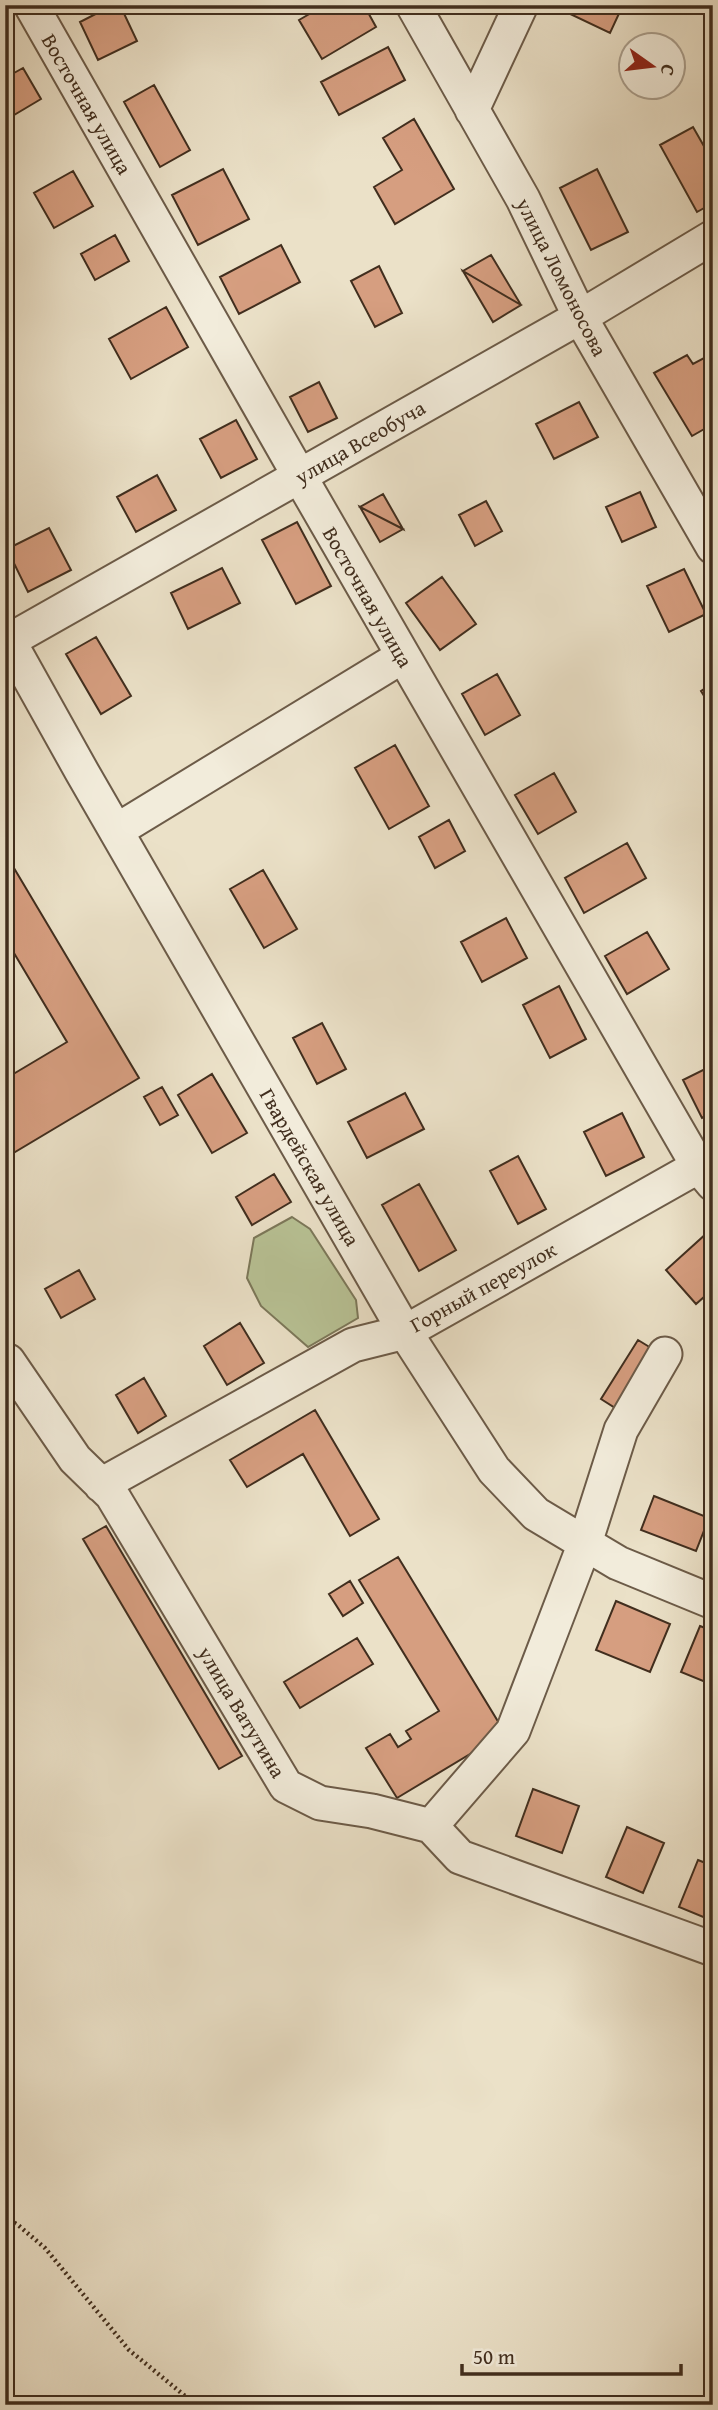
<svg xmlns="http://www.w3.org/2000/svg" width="718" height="2410" font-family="'Gentium Book Plus',serif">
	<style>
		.green { fill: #b8c295; stroke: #7c785a; stroke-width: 2 }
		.building { fill: #d69e80; stroke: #412e1e; stroke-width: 2 }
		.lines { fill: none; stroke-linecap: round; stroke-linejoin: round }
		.minor-casing { stroke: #6c5b48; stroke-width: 37 }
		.path { stroke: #412e1e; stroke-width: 4.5; stroke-dasharray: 2 3.5; stroke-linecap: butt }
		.minor { stroke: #f2ecdb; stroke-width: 33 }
		.labels { text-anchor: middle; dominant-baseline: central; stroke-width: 5; stroke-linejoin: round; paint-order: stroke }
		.street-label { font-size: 21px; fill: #412e1e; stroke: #f2ecdb }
	</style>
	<rect width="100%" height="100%" fill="#ebe1c8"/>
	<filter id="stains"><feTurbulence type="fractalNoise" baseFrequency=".00286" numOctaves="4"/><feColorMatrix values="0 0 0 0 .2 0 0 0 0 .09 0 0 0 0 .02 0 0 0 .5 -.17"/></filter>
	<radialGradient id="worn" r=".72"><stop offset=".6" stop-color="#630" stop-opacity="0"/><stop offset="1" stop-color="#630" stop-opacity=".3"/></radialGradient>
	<!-- green -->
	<path class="green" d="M 292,1217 L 310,1229 L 356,1300 L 358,1318 L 308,1347 L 261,1306 L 247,1278 L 254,1238 Z"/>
	<!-- building -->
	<path class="building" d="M 113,5 L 120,5 L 137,41 L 98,60 L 80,22 Z
		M 325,5 L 364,5 L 376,27 L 322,59 L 299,20 Z
		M 569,5 L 623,5 L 610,33 L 566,12 Z
		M 388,47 L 405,80 L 339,115 L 321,82 Z
		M 23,68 L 41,99 L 9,118 L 5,113 L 5,78 Z
		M 154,85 L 190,150 L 160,167 L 124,102 Z
		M 414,119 L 454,189 L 395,224 L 374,187 L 402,170 L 383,138 Z
		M 693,127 L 713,162 L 713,203 L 697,212 L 660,145 Z
		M 223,169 L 249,219 L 198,245 L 172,195 Z
		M 597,169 L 628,232 L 591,250 L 560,188 Z
		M 73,171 L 93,206 L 54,228 L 34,193 Z
		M 115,235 L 129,261 L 95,280 L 81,254 Z
		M 281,245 L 300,282 L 239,314 L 220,277 Z
		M 491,255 L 521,305 L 463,271 Z
		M 379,266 L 402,313 L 375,327 L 351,281 Z
		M 463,271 L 521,305 L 493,322 Z
		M 166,307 L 188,347 L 131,379 L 109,339 Z
		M 687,355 L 693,364 L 704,358 L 713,373 L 713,396 L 708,399 L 713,408 L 713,424 L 692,436 L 654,373 Z
		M 319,382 L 337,418 L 308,432 L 290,397 Z
		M 579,402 L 598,437 L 554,459 L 536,424 Z
		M 236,420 L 257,459 L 221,478 L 200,439 Z
		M 157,475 L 176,510 L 136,532 L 117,497 Z
		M 640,492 L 656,527 L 622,542 L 606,507 Z
		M 383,494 L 403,529 L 360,507 Z
		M 486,501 L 502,531 L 475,546 L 459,515 Z
		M 360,507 L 403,529 L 380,542 Z
		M 297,522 L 331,586 L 296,604 L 262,540 Z
		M 49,528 L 71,570 L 28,592 L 7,549 Z
		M 222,568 L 240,603 L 188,629 L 171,593 Z
		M 684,569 L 706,614 L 669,632 L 647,586 Z
		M 442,577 L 476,624 L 440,650 L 406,603 Z
		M 96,637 L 131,696 L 101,714 L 66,654 Z
		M 497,674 L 520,715 L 485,735 L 462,694 Z
		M 713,683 L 713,710 L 701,691 Z
		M 395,745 L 429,806 L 389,829 L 355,768 Z
		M 554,773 L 576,812 L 538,834 L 515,795 Z
		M 449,820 L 465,851 L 435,868 L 419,837 Z
		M 627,843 L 646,878 L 584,913 L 565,878 Z
		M 5,853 L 139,1078 L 5,1158 L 5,1079 L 67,1042 L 5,938 Z
		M 263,870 L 297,929 L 264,948 L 230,889 Z
		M 506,918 L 527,958 L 482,982 L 461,942 Z
		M 647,932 L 669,969 L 627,994 L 605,956 Z
		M 559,986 L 586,1039 L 550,1058 L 523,1005 Z
		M 322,1023 L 346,1069 L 317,1084 L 293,1038 Z
		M 713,1065 L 713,1113 L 702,1118 L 683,1080 Z
		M 212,1074 L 247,1133 L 212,1153 L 178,1095 Z
		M 162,1087 L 178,1115 L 160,1125 L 144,1097 Z
		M 405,1093 L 424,1129 L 367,1158 L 348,1122 Z
		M 622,1113 L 644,1157 L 606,1176 L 584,1132 Z
		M 518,1156 L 546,1209 L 518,1224 L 490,1171 Z
		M 274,1174 L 291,1202 L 252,1225 L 236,1197 Z
		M 419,1184 L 456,1250 L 419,1271 L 382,1205 Z
		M 707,1233 L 713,1239 L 713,1289 L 696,1304 L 666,1270 Z
		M 79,1270 L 95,1299 L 61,1318 L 45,1289 Z
		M 240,1323 L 264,1363 L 227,1385 L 204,1346 Z
		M 638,1340 L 656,1351 L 620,1411 L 601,1399 Z
		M 144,1378 L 166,1416 L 138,1433 L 116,1395 Z
		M 315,1410 L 379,1519 L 350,1536 L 303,1454 L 247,1487 L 230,1460 Z
		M 654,1496 L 709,1518 L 696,1551 L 641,1530 Z
		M 106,1526 L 242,1756 L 219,1769 L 83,1539 Z
		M 398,1557 L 505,1733 L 397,1798 L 366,1748 L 390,1734 L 398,1747 L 411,1739 L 406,1731 L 439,1711 L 359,1580 Z
		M 350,1581 L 363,1603 L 343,1616 L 329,1594 Z
		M 616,1601 L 670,1624 L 650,1672 L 596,1650 Z
		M 700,1626 L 713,1631 L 713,1685 L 681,1672 Z
		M 357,1638 L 373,1664 L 300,1708 L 284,1682 Z
		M 533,1789 L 579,1806 L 562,1853 L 516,1836 Z
		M 627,1827 L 664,1843 L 643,1893 L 606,1877 Z
		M 698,1860 L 713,1866 L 713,1921 L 679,1907 Z"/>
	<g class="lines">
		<!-- minor casing -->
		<g class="minor-casing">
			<path id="minor" d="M 31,5 L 300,477 L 698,1166 L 713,1184
				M 413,5 L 523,199 L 580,317 L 713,547
				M 472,110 L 521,5
				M 5,634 L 82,772 L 405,1332 L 494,1470 L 536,1514 L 618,1563 L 713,1602
				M 5,643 L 580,317 L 713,237
				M 116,831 L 403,656
				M 8,1361 L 75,1459 L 112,1495 L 286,1786 L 320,1803 L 372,1811 L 431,1826 L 460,1857 L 713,1949
				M 101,1485 L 353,1345 L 405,1332 L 713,1158
				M 431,1826 L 513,1731 L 585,1543 L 621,1430 L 665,1354"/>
		</g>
		<!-- path -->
		<path class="path" d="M 5,2217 L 18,2225 L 45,2248 L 129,2350 L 196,2405"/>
		<!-- minor -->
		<use href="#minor" class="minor"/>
	</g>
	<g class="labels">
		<!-- street labels -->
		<g class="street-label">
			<text transform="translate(87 104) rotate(60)">Восточная улица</text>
			<text transform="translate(562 277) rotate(63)">улица Ломоносова</text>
			<text transform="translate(360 442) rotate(-30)">улица Всеобуча</text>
			<text transform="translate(368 597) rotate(60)">Восточная улица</text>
			<text transform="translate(310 1167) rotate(60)">Гвардейская улица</text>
			<text transform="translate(483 1287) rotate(-29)">Горный переулок</text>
			<text transform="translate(242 1712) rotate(59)">улица Ватутина</text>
		</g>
	</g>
	<!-- margin -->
	<rect width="718" height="2410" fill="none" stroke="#ebe1c8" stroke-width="28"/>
	<rect x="7" y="7" width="704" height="2396" fill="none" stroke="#412e1e" stroke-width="3.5"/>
	<rect x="14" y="14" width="690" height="2382" fill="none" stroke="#412e1e" stroke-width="2"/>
	<!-- north arrow -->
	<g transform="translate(652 66) rotate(104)"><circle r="33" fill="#f2ecdb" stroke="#aba08f" stroke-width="2"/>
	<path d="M0-5L12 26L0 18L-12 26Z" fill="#8f2418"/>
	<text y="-10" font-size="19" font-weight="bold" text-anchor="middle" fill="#412e1e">С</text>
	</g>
	<!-- scale -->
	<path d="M462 2364v10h219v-10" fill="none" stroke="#412e1e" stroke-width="3.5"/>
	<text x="473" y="2364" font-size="21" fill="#412e1e" stroke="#f2ecdb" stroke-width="5" paint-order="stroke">50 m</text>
	<rect width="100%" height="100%" filter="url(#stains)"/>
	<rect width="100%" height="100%" fill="url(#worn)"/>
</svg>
